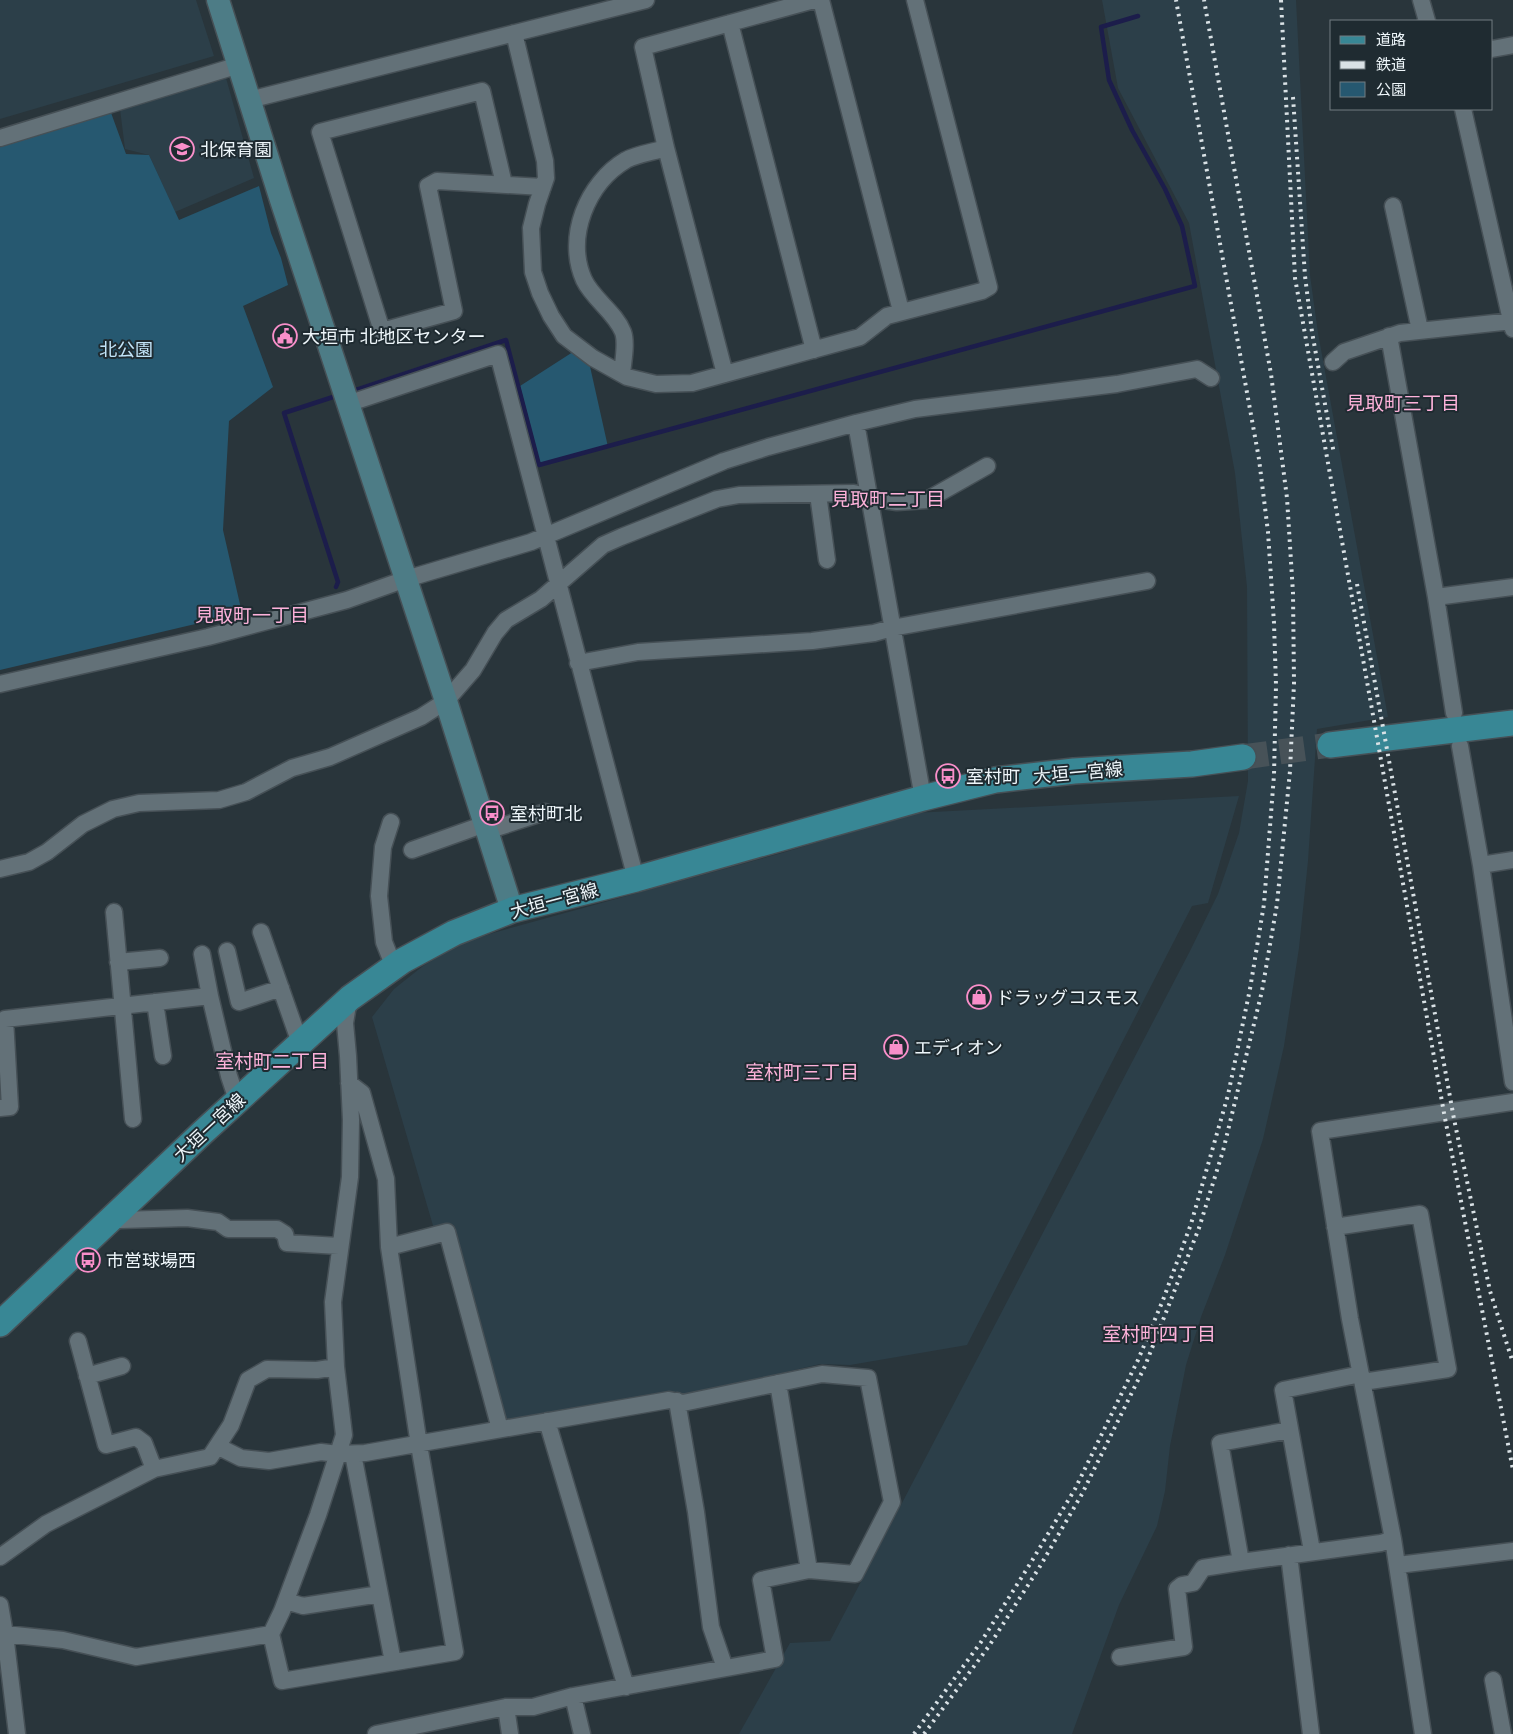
<svg xmlns="http://www.w3.org/2000/svg" width="1513" height="1734" font-family="Manrope,'Noto Sans JP',sans-serif">
	<style>
		.built { fill: #2c3f49 }
		.green { fill: #265870 }
		.lines { fill: none; stroke-linecap: round; stroke-linejoin: round }
		.stream { stroke: #1c1d4b; stroke-width: 4.5 }
		.primary-tunnel { stroke: #475258; stroke-width: 25; stroke-dasharray: 25 12; stroke-linecap: butt }
		.street-casing { stroke: #465056; stroke-width: 19 }
		.secondary-casing { stroke: #465056; stroke-width: 25 }
		.primary-casing { stroke: #465056; stroke-width: 28 }
		.street { stroke: #637178; stroke-width: 16 }
		.secondary { stroke: #4d7c86; stroke-width: 22 }
		.primary { stroke: #388795; stroke-width: 25 }
		.rail { stroke: #d9e1e5; stroke-width: 4; stroke-dasharray: 2.5 5; stroke-linecap: butt }
		.labels { text-anchor: middle; dominant-baseline: central; stroke-width: 4; stroke-linejoin: round; paint-order: stroke }
		.poi-label { font-size: 18px; fill: #eef6fa; stroke: #1f2b31; text-anchor: start }
		.park-label { font-size: 18px; fill: #c2e4f8; stroke: #1f2b31 }
		.street-label { font-size: 18px; fill: #eef6fa; stroke: #1f2b31 }
		.neighbourhood-label { font-size: 19px; fill: #fdb2da; stroke: #1f2b31 }
	</style>
	<rect width="100%" height="100%" fill="#29353b"/>
	<!-- built -->
	<path class="built" d="M 0,0 L 196,0 L 214,56 L 0,119 Z
		M 1102,0 L 1296,0 L 1310,275 L 1318,333 L 1388,717 L 1317,729 L 1308,861 L 1299,948 L 1284,1046 L 1263,1139 L 1225,1255 L 1201,1317 L 1186,1365 L 1170,1446 L 1165,1491 L 1157,1526 L 1119,1605 L 1072,1734 L 739,1734 L 790,1643 L 830,1641 L 1190,951 L 1218,894 L 1239,833 L 1248,781 L 1247,587 L 1235,473 L 1189,223 L 1118,88 Z
		M 226,78 L 254,178 L 175,212 L 149,155 L 125,149 L 120,109 Z
		M 1239,796 L 1208,903 L 1192,906 L 967,1345 L 850,1365 L 820,1364 L 684,1396 L 506,1421 L 451,1225 L 434,1229 L 372,1017 L 394,989 L 423,966 L 460,944 L 493,933 L 782,853 L 914,813 Z"/>
	<!-- green -->
	<path class="green" d="M 110,110 L 126,154 L 149,155 L 179,220 L 259,186 L 271,233 L 281,258 L 288,285 L 243,306 L 273,387 L 229,421 L 223,530 L 242,613 L 0,670 L 0,143 Z
		M 576,350 L 589,362 L 608,447 L 540,463 L 520,386 Z"/>
	<g class="lines">
		<!-- stream -->
		<path class="stream" d="M 356,390 L 506,340 L 539,465 L 1195,286 L 1182,226 L 1165,189 L 1132,130 L 1109,80 L 1101,27 L 1138,16
			M 333,397 L 284,413 L 338,582 L 336,587"/>
		<!-- primary-tunnel -->
		<path class="primary-tunnel" d="M 1243,757 L 1330,745"/>
		<!-- street casing -->
		<g class="street-casing">
			<path id="street" d="M 821,0 L 901,311
				M 1421,0 L 1427,21
				M 730,23 L 814,350
				M 514,33 L 545,161 L 546,178 L 537,204 L 531,228 L 533,272 L 540,293 L 551,316 L 564,336 L 593,358 L 627,377 L 656,384 L 692,383 L 860,337 L 887,316 L 982,291 L 989,287 L 915,0
				M 1492,49 L 1513,45
				M 249,100 L 646,0
				M 1463,109 L 1513,329
				M 0,138 L 239,65
				M 504,184 L 482,91 L 320,132 L 382,331 L 454,311 L 428,186 L 437,181 L 543,187
				M 1393,206 L 1420,330
				M 1389,336 L 1436,597 L 1454,713
				M 1333,362 L 1344,352 L 1400,333 L 1513,321
				M 622,374 C 623,362 627,343 623,332 C 615,312 593,299 584,280 C 565,237 587,183 626,160 C 637,154 653,152 666,148
				M 725,374 L 666,148 L 643,47 L 814,0
				M 347,404 L 498,354 L 636,879
				M 856,423 L 923,798
				M 818,494 L 827,560
				M 1436,597 L 1513,587
				M 578,663 L 638,652 L 812,641 L 874,633 L 892,628 L 1147,581
				M 0,684 L 208,637 L 347,600 L 406,579 L 531,542 L 724,461 L 768,447 L 856,423 L 915,409 L 1117,384 L 1197,369 L 1211,378
				M 1460,746 L 1481,865 L 1513,1082
				M 391,822 L 383,847 L 379,896 L 384,942 L 394,967
				M 487,831 L 545,812
				M 412,850 L 485,824
				M 1481,865 L 1513,860
				M 0,869 L 29,862 L 47,852 L 83,824 L 113,809 L 139,803 L 219,800 L 246,792 L 292,768 L 330,757 L 421,717 L 446,701 L 473,670 L 495,633 L 506,620 L 541,599 L 603,545 L 621,537 L 717,499 L 739,495 L 854,493 L 869,498 L 897,502 L 927,500 L 987,466
				M 114,912 L 133,1119
				M 261,932 L 300,1043
				M 227,951 L 239,1002 L 281,988
				M 202,954 L 210,996
				M 118,962 L 160,958
				M 155,1002 L 163,1056
				M 0,1108 L 10,1107 L 5,1019 L 210,996 L 229,1076 L 237,1100
				M 120,1220 L 187,1218 L 218,1222 L 228,1229 L 277,1229 L 285,1234 L 287,1243 L 339,1246
				M 1335,1227 L 1420,1214 L 1448,1369 L 1363,1382
				M 389,1247 L 447,1232 L 500,1429
				M 78,1341 L 106,1445 L 136,1437 L 144,1443 L 154,1469
				M 87,1376 L 122,1366
				M 778,1383 L 809,1570
				M 677,1401 L 696,1512 L 711,1627 L 725,1668
				M 547,1421 L 626,1687
				M 1290,1430 L 1220,1443 L 1241,1562 L 1381,1543 L 1393,1539
				M 217,1446 L 241,1458 L 269,1461 L 321,1452 L 338,1454 L 365,1453 L 669,1400 L 683,1403 L 822,1374 L 868,1378 L 892,1502 L 855,1574 L 809,1570 L 761,1580 L 775,1659 L 573,1696 L 533,1707 L 506,1707 L 376,1734
				M 353,1454 L 393,1662
				M 1312,1551 L 1283,1390 L 1361,1374
				M 1289,1555 L 1311,1734
				M 0,1557 L 46,1524 L 154,1469 L 210,1457 L 231,1425 L 248,1380 L 267,1369 L 317,1370 L 336,1367
				M 1398,1565 L 1513,1551
				M 286,1601 L 303,1606 L 380,1594
				M 0,1605 L 5,1634 L 17,1734
				M 5,1634 L 63,1640 L 136,1657 L 271,1634 L 282,1611 L 318,1515 L 344,1435 L 336,1367 L 333,1302 L 350,1177 L 351,1120 L 348,1056 L 345,1023 L 349,999
				M 271,1634 L 282,1681 L 455,1652 L 419,1445 L 389,1247 L 386,1179 L 362,1093 L 349,1083
				M 1120,1657 L 1184,1647 L 1177,1589 L 1182,1585 L 1193,1583 L 1203,1568 L 1241,1562
				M 1493,1680 L 1503,1734
				M 573,1696 L 582,1734
				M 506,1707 L 510,1734
				M 1423,1734 L 1393,1539 L 1350,1319 L 1320,1131 L 1513,1102"/>
		</g>
		<!-- secondary casing -->
		<g class="secondary-casing">
			<path id="secondary" d="M 218,0 L 281,200 L 446,701 L 512,910"/>
		</g>
		<!-- primary casing -->
		<g class="primary-casing">
			<path id="primary" d="M 1330,745 L 1513,723
				M 0,1324 L 202,1133 L 350,998 L 402,961 L 454,933 L 512,910 L 636,879 L 923,798 L 995,780 L 1074,771 L 1192,764 L 1243,757"/>
		</g>
		<!-- street -->
		<use href="#street" class="street"/>
		<!-- secondary -->
		<use href="#secondary" class="secondary"/>
		<!-- primary -->
		<use href="#primary" class="primary"/>
		<!-- rail -->
		<path class="rail" d="M 1281,0 L 1295,278 L 1444,1113 L 1513,1470
			M 1293,97 L 1305,276 L 1312,332 L 1334,454
			M 1357,584 L 1454,1119 L 1490,1291 L 1513,1363
			M 914,1734 L 981,1642 L 1030,1564 L 1075,1489 L 1138,1360 L 1163,1300 L 1191,1224 L 1228,1095 L 1250,989 L 1264,904 L 1274,775 L 1276,685 L 1274,623 L 1268,532 L 1259,459 L 1176,0
			M 924,1734 L 989,1646 L 1039,1568 L 1082,1494 L 1145,1366 L 1199,1228 L 1223,1151 L 1262,991 L 1277,904 L 1290,771 L 1294,683 L 1293,593 L 1287,498 L 1271,374 L 1204,0"/>
	</g>
	<!-- icons -->
	<defs>
		<g id="school-ring" transform="scale(1.25)"><circle r="9.5" fill="#1f2b31" stroke="#f98fca" stroke-width="1.5"/><path d="M0-5L7-2L0 1L-7-2ZM-4 1L0 2.5L4 1V4Q0 6-4 4Z" fill="#f98fca"/></g>
		<g id="civic-ring" transform="scale(1.25)"><circle r="9.5" fill="#1f2b31" stroke="#f98fca" stroke-width="1.5"/><path d="M-.6-6.5H3V-4.5H.6V-3L4-1V1h2V6H-6V1h2V-1L-.6-3ZM-1.2 2.5V6h2.4V2.5Z" fill="#f98fca"/></g>
		<g id="bus-ring" transform="scale(1.25)"><circle r="9.5" fill="#1f2b31" stroke="#f98fca" stroke-width="1.5"/><path d="M-5-6H5V4H4V6H2V4H-2V6H-4V4H-5ZM-3.5-4V0h7V-4ZM-3.5 1.2v1.5H-2V1.2ZM2 1.2v1.5H3.5V1.2Z" fill="#f98fca"/></g>
		<g id="shop-ring" transform="scale(1.25)"><circle r="9.5" fill="#1f2b31" stroke="#f98fca" stroke-width="1.5"/><path d="M-5-2.5h2.3a2.7 3.5 0 0 1 5.4 0H5L5.5 6h-11ZM-1.5-2.5h3a1.5 2.3 0 0 0-3 0Z" fill="#f98fca"/></g>
	</defs>
	<g fill-rule="evenodd">
		<use href="#school-ring" x="182" y="149"/>
		<use href="#civic-ring" x="285" y="336"/>
		<use href="#bus-ring" x="948" y="776"/>
		<use href="#bus-ring" x="492" y="813"/>
		<use href="#shop-ring" x="979" y="997"/>
		<use href="#shop-ring" x="896" y="1047"/>
		<use href="#bus-ring" x="88" y="1260"/>
	</g>
	<g class="labels">
		<!-- poi labels -->
		<g class="poi-label">
			<text x="200" y="149">北保育園</text>
			<text x="302" y="336">大垣市 北地区センター</text>
			<text x="966" y="776">室村町</text>
			<text x="510" y="813">室村町北</text>
			<text x="996" y="997">ドラッグコスモス</text>
			<text x="914" y="1047">エディオン</text>
			<text x="106" y="1260">市営球場西</text>
		</g>
		<!-- park labels -->
		<g class="park-label">
			<text x="126" y="349">北公園</text>
		</g>
		<!-- street labels -->
		<g class="street-label">
			<text transform="translate(1078 772) rotate(-5)">大垣一宮線</text>
			<text transform="translate(554 900) rotate(-15)">大垣一宮線</text>
			<text transform="translate(209 1127) rotate(-43)">大垣一宮線</text>
		</g>
		<!-- neighbourhood labels -->
		<g class="neighbourhood-label">
			<text x="1403" y="403">見取町三丁目</text>
			<text x="888" y="499">見取町二丁目</text>
			<text x="252" y="615">見取町一丁目</text>
			<text x="272" y="1061">室村町二丁目</text>
			<text x="802" y="1072">室村町三丁目</text>
			<text x="1159" y="1334">室村町四丁目</text>
		</g>
	</g>
	<!-- legend -->
	<rect x="1330" y="20" width="162" height="90" fill="#1f2b31" stroke="#727c81"/>
	<rect x="1340" y="36" width="25" height="8" fill="#388795" stroke="#727c81"/>
	<text x="1376" y="45" font-size="15" fill="#eef6fa">道路</text>
	<rect x="1340" y="61" width="25" height="8" fill="#d9e1e5" stroke="#727c81"/>
	<text x="1376" y="70" font-size="15" fill="#eef6fa">鉄道</text>
	<rect x="1340" y="82" width="25" height="15" fill="#265870" stroke="#727c81"/>
	<text x="1376" y="95" font-size="15" fill="#eef6fa">公園</text>
</svg>
